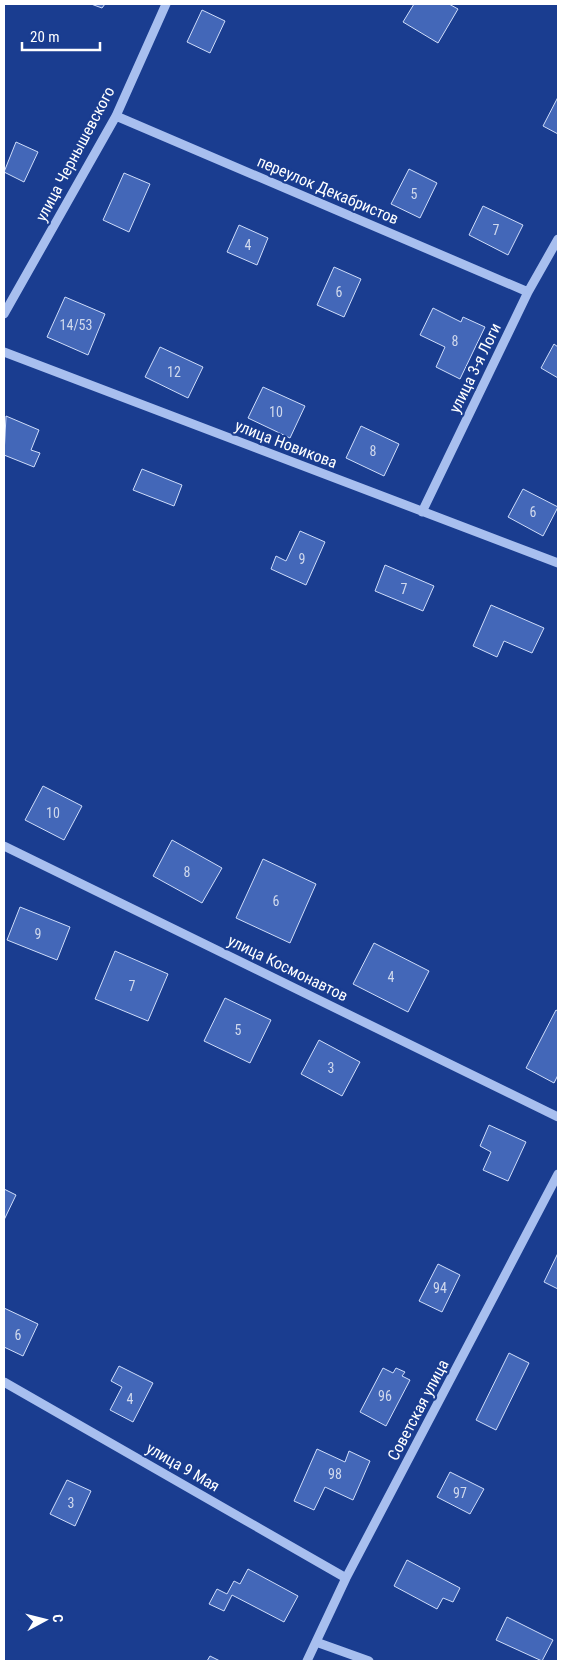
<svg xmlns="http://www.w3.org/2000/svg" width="562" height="1665" font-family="'Roboto Condensed',sans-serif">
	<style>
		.building { fill: #4367b8; stroke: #cfddfa }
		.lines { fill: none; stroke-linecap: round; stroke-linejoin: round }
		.minor { stroke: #a8bfef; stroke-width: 9 }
		.labels { text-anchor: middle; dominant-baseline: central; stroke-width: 4.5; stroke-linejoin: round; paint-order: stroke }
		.number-label { font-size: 14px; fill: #d0d9ed }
		.street-label { font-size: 16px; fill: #fff; stroke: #1a3d90 }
	</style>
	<rect width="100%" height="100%" fill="#1a3d90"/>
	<!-- building -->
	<path class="building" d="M 91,4 L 105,4 L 102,8 Z
		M 414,4 L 449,4 L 458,9 L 438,43 L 403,22 Z
		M 202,10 L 225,21 L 210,53 L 187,42 Z
		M 558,97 L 558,134 L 543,126 Z
		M 16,142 L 38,152 L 24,182 L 4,172 Z
		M 409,169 L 437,183 L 420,218 L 391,204 Z
		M 124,173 L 150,184 L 129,232 L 103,220 Z
		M 483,206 L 523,225 L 508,255 L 469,235 Z
		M 239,225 L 268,238 L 257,265 L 227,252 Z
		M 334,267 L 361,279 L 344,317 L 317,305 Z
		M 65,297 L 105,314 L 88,355 L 47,337 Z
		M 433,308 L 461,322 L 463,317 L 485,327 L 460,379 L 436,367 L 445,347 L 420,335 Z
		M 554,344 L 558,347 L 558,378 L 541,368 Z
		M 160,347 L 203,367 L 188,398 L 145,377 Z
		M 263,387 L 305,406 L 290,438 L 248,418 Z
		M 6,416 L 39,430 L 31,450 L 40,453 L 34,467 L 4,455 Z
		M 361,426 L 399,444 L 384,476 L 346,458 Z
		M 142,469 L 182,485 L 174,506 L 133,490 Z
		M 523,489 L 558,507 L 543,536 L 508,517 Z
		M 300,531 L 325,542 L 306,585 L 271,569 L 276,556 L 286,561 Z
		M 385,565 L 434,586 L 423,611 L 375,591 Z
		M 491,605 L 544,628 L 532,653 L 504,641 L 497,657 L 473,646 Z
		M 43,786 L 82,806 L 64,840 L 25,820 Z
		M 172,840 L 222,868 L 202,903 L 153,876 Z
		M 263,859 L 316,884 L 290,943 L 236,918 Z
		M 20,907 L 70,927 L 57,960 L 7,940 Z
		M 374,943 L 429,971 L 408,1012 L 353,984 Z
		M 115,951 L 168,974 L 148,1021 L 95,999 Z
		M 225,998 L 271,1020 L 250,1063 L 204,1041 Z
		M 556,1010 L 558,1011 L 558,1075 L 554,1083 L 526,1068 Z
		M 319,1040 L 360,1062 L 342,1096 L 301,1074 Z
		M 489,1125 L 526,1142 L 508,1181 L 483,1170 L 491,1152 L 480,1146 Z
		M 4,1189 L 16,1195 L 4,1220 Z
		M 558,1253 L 558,1289 L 544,1282 Z
		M 438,1264 L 460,1275 L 442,1312 L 419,1301 Z
		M 4,1308 L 38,1324 L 23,1356 L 4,1347 Z
		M 509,1353 L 529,1363 L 496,1430 L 476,1420 Z
		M 119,1366 L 153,1383 L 133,1422 L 110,1410 L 122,1387 L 111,1381 Z
		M 383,1368 L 393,1373 L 396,1368 L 405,1372 L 402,1376 L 410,1380 L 386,1426 L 360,1412 Z
		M 317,1449 L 345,1462 L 349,1451 L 370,1461 L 353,1500 L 325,1487 L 314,1510 L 294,1501 Z
		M 450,1472 L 484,1489 L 470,1514 L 437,1497 Z
		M 67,1480 L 91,1491 L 75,1526 L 50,1514 Z
		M 407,1560 L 460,1588 L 453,1602 L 443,1598 L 437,1609 L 394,1586 Z
		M 248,1569 L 298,1596 L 284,1622 L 232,1595 L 224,1611 L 209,1604 L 217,1589 L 227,1594 L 234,1581 L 240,1584 Z
		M 507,1617 L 553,1640 L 542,1661 L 496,1640 Z
		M 210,1656 L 220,1661 L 207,1661 Z"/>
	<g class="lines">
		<!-- minor -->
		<path class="minor" d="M 116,116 L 528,292
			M 4,314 L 116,116 L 166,4
			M 4,352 L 558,563
			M 422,512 L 528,292 L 558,239
			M 4,846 L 558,1117
			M 4,1382 L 346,1578
			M 316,1642 L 369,1661
			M 307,1661 L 346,1578 L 558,1174"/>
	</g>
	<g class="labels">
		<!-- number labels -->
		<g class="number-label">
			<text x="414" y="194">5</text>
			<text x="496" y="230">7</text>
			<text x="248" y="245">4</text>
			<text x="339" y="292">6</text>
			<text x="76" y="325">14/53</text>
			<text x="455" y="341">8</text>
			<text x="174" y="372">12</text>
			<text x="276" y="412">10</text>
			<text x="373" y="451">8</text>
			<text x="533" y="512">6</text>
			<text x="302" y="559">9</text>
			<text x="404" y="589">7</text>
			<text x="53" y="813">10</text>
			<text x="187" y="872">8</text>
			<text x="276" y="901">6</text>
			<text x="38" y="934">9</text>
			<text x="391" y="977">4</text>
			<text x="132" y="986">7</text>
			<text x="238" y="1030">5</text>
			<text x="331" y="1068">3</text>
			<text x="440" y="1288">94</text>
			<text x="18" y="1335">6</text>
			<text x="385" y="1396">96</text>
			<text x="130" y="1399">4</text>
			<text x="335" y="1474">98</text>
			<text x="460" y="1493">97</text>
			<text x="71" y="1503">3</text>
		</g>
		<!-- street labels -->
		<g class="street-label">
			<text transform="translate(75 154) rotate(-62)">улица Чернышевского</text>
			<text transform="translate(328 190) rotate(23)">переулок Декабристов</text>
			<text transform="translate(475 368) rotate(-64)">улица 3-я Логи</text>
			<text transform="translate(286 444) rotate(21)">улица Новикова</text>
			<text transform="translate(288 968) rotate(26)">улица Космонавтов</text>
			<text transform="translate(418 1410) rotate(-62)">Советская улица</text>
			<text transform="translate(183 1467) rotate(30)">улица 9 Мая</text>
		</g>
	</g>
	<!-- border -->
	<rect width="562" height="1665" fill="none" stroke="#ffffff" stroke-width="10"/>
	<!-- north arrow -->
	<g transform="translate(45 1620) rotate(83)" stroke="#1a3d90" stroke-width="4" paint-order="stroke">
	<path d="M0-4L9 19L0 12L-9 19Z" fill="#ffffff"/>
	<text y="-8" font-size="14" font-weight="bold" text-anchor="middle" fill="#ffffff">С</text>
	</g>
	<!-- scale -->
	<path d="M22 42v8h78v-8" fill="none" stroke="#ffffff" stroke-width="2.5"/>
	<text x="30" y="42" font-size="15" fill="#ffffff" stroke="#1a3d90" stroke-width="4" paint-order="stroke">20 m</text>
</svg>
